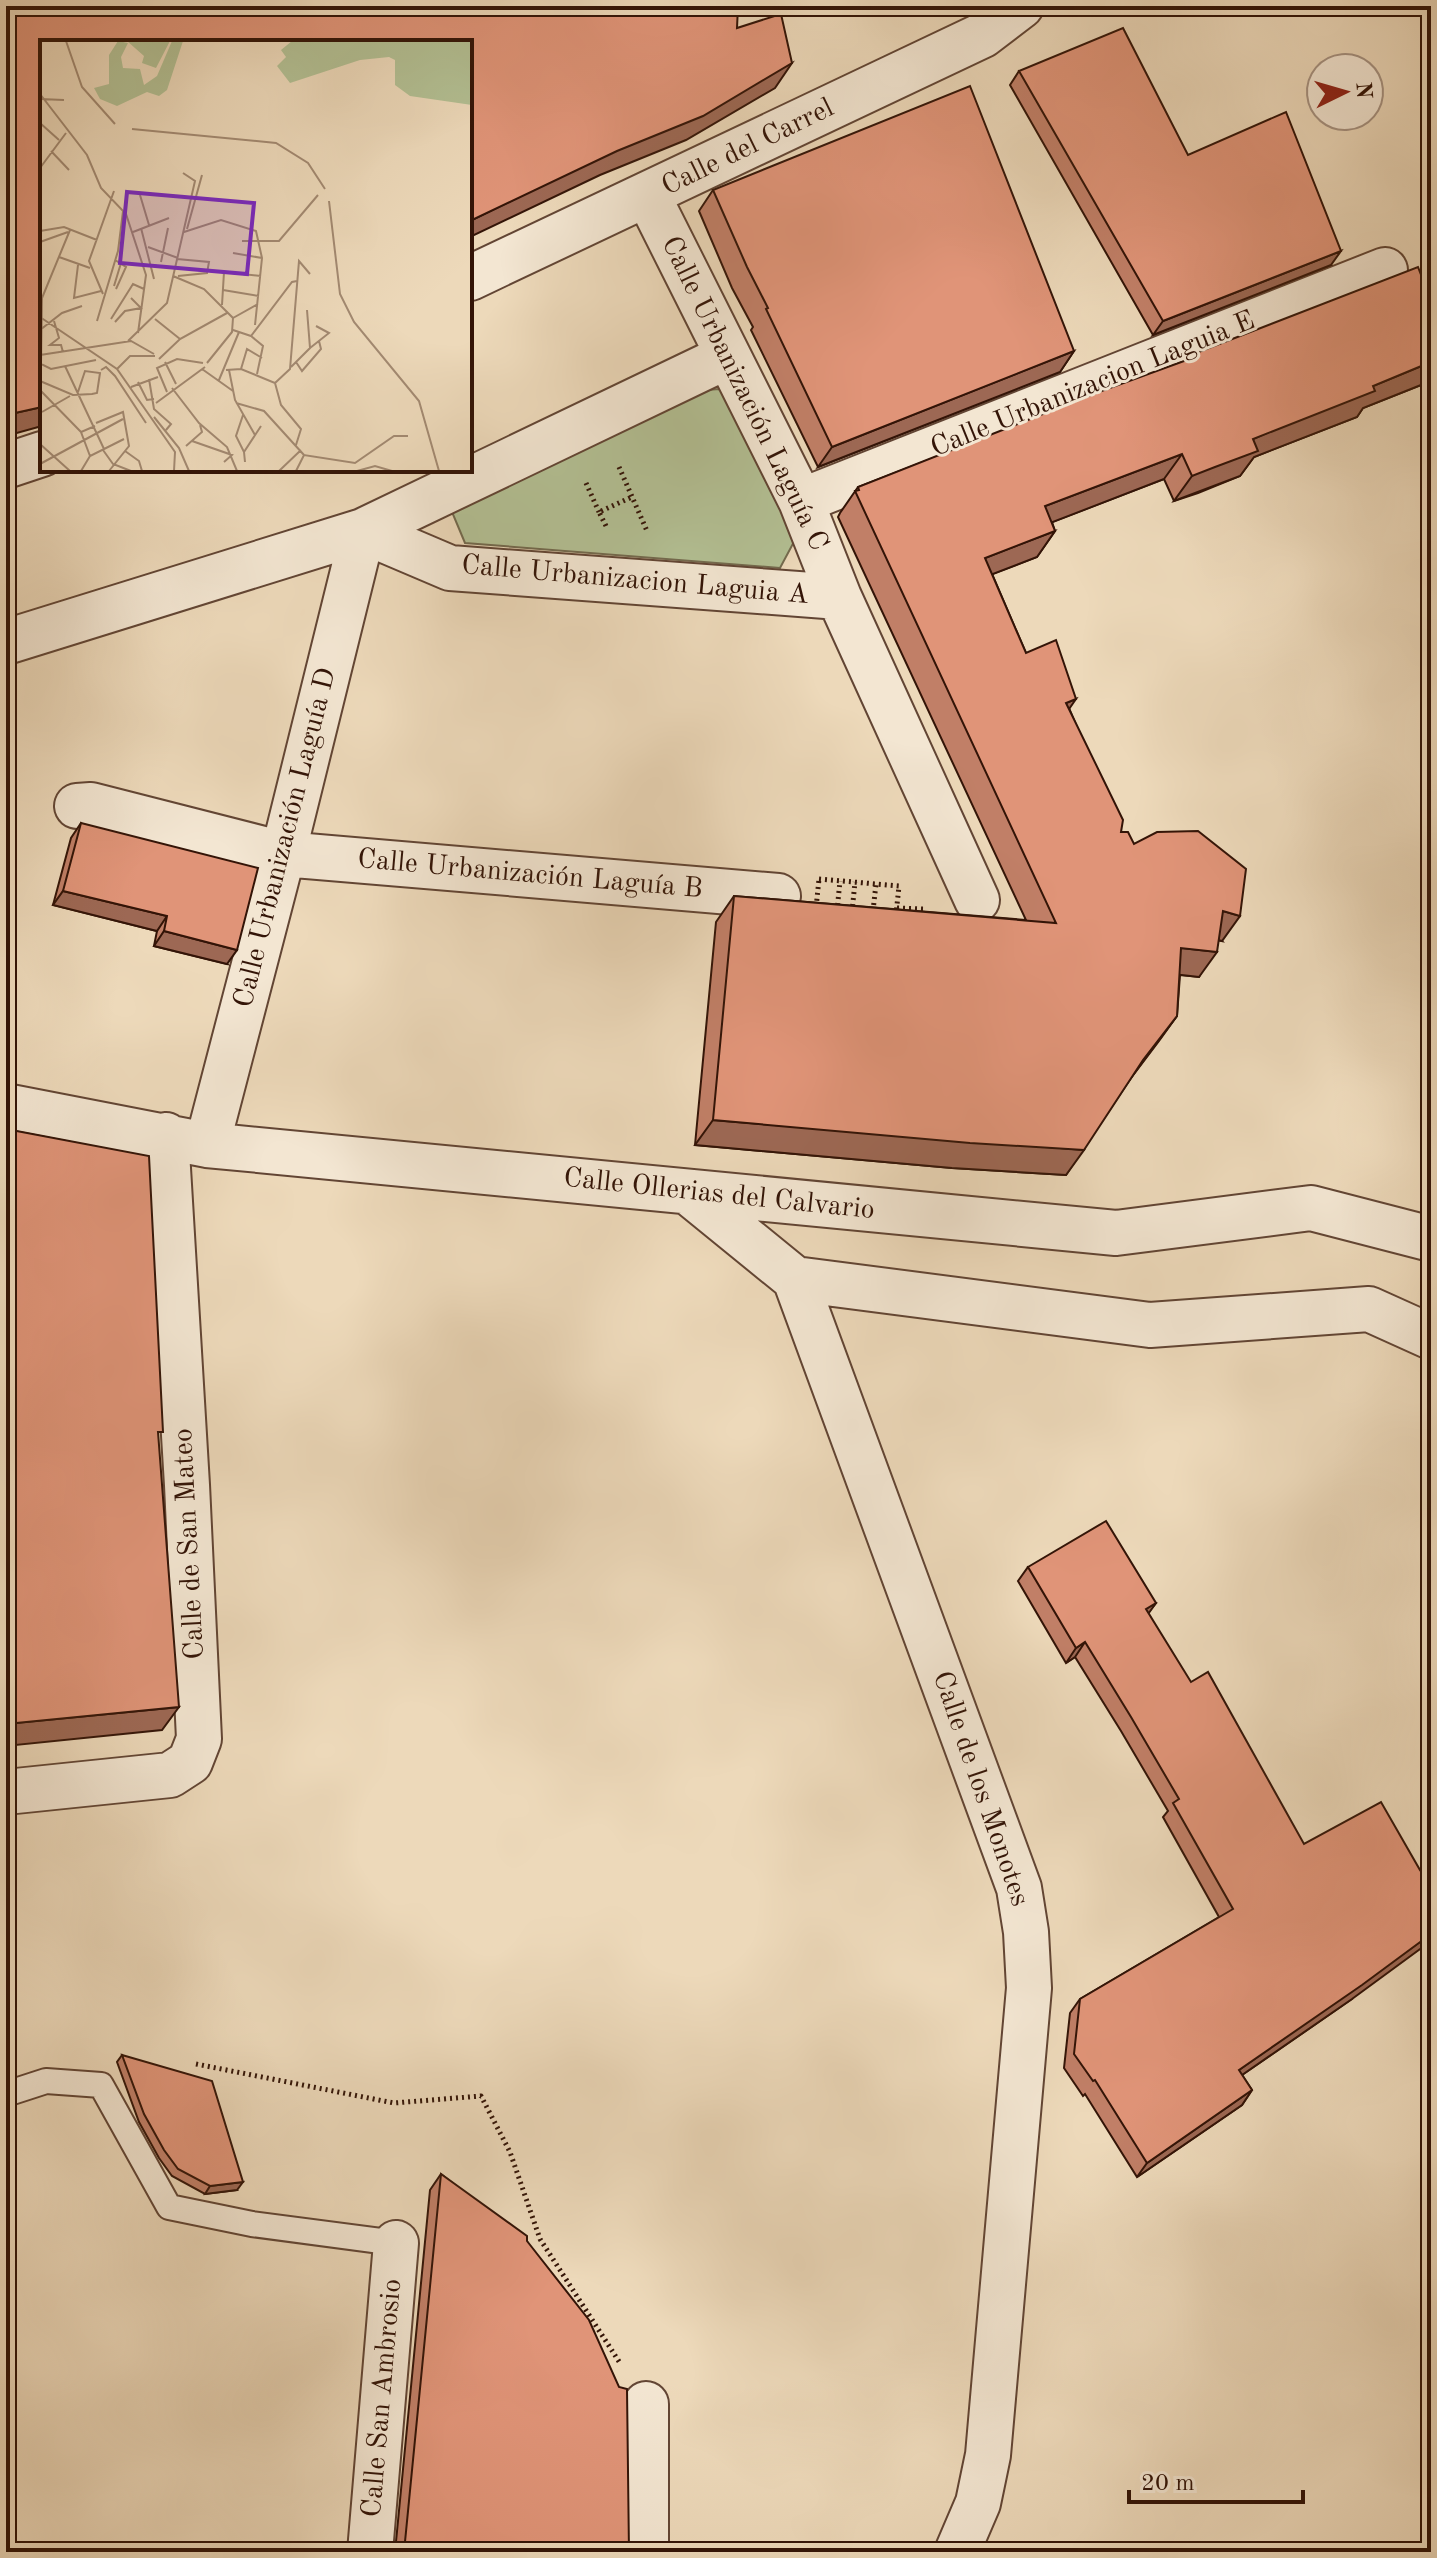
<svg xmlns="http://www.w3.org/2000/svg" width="1437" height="2558" font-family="'Old Standard TT',serif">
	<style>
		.green { fill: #b3c094; stroke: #736a4e; stroke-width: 2 }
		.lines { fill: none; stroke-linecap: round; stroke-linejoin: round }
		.lane-casing { stroke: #624534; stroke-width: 28 }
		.street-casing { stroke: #624534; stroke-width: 48 }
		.path { stroke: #331407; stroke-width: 5; stroke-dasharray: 2 4; stroke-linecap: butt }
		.lane { stroke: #f3e6d2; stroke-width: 24 }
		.street { stroke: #f3e6d2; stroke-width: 44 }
		.wall { fill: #c17f67; stroke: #331407; stroke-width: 2 }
		.shaded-wall { fill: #9d6854; stroke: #331407; stroke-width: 2 }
		.building { fill: #e09478; stroke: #331407; stroke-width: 2 }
		.labels { text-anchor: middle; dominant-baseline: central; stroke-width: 6; stroke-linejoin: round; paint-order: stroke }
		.street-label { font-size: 28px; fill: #331407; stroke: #f3e6d2 }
		.inset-road { fill: none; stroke: #a38a72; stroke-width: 2 }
		.view { fill: #7b2cbf; fill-opacity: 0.15; stroke: #7b2cbf; stroke-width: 4 }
		.inset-edge { fill: none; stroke: #331407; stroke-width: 4 }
	</style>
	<rect width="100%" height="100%" fill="#edd9ba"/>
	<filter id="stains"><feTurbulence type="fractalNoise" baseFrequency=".0025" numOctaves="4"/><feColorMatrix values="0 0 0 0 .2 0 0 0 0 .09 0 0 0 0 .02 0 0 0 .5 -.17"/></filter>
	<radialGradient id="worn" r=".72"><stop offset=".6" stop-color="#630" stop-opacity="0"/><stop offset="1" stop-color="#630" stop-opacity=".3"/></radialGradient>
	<!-- green -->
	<path class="green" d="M 719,389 L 737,409 L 796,538 L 780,568 L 465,543 L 452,512 L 695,391 Z"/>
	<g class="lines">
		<!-- lane casing -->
		<g class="lane-casing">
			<path id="lane" d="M 6,2094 L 46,2081 L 101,2085 L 169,2207 L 252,2224 L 396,2243"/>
		</g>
		<!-- street casing -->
		<g class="street-casing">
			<path id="street" d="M 648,196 L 801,501 L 839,597 L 977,900
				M 470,278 L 983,35 L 1021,6
				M 6,466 L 42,454
				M 801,501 L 1385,270
				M 363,531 L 450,568 L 839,597
				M 6,642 L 363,531 L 728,356
				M 77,806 L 91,805 L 283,854 L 778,896
				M 6,1106 L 207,1145 L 1116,1233 L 1311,1208 L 1431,1239
				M 207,1145 L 283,854 L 363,531
				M 688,1192 L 795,1279 L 1019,1888 L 1026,1932 L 1029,1988 L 988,2455 L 978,2503 L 957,2552
				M 795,1279 L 1150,1325 L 1369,1309 L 1431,1337
				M 6,1792 L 170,1775 L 190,1762 L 199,1739 L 187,1485 L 166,1135
				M 646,2404 L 646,2552
				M 370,2552 L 396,2243"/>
		</g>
		<!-- path -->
		<path class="path" d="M 619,467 L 647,531
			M 586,483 L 599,512
			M 606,526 L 599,512 L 632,497
			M 819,879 L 899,886 L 895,924 L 815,918 Z
			M 897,908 L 924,909
			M 837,911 L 840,881
			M 873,911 L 876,884
			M 852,912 L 855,882
			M 196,2064 L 394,2103 L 481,2096 L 510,2152 L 540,2239 L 620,2363"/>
		<!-- lane -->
		<use href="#lane" class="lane"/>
		<!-- street -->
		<use href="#street" class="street"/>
	</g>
	<!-- wall -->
	<path class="wall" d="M 1019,71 L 1188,155 L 1331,265 L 1153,335 L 1010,85 Z
		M 713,190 L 1074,351 L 1060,372 L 818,467 L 751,330 L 753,327 L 732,288 L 699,211 Z
		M 1196,353 L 1431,381 L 1363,408 L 1357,417 L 1254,457 L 1240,476 L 1198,493 L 1174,501 L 1164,479 L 1052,522 L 1055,531 L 1037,557 L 992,574 L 1026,653 L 1069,708 L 1121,832 L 1134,844 L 1222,941 L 1218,940 L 1199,977 L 1180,975 L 1177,1016 L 1133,1075 L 1066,1175 L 952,1168 L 695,1145 L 716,922 L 734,896 L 1026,920 L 838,517 L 840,513 L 858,487 L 1193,358 Z
		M 81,823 L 227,964 L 154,946 L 157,931 L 53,905 L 71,838 Z
		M 1028,1567 L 1156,1603 L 1148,1613 L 1352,1999 L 1242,2075 L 1252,2090 L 1242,2105 L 1137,2177 L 1085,2094 L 1083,2096 L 1064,2068 L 1070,2013 L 1080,1999 L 1219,1917 L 1163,1817 L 1168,1811 L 1121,1731 L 1075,1657 L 1066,1663 L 1018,1581 Z
		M 122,2055 L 237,2190 L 205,2194 L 172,2176 L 159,2158 L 139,2122 L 117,2062 Z
		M 441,2174 L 527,2241 L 629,2552 L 395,2552 L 430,2190 Z"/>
	<!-- shaded-wall -->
	<path class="shaded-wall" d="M 792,63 L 775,88 L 686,140 L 600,175 L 470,237 L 470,221 Z
		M 1341,251 L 1331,265 L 1153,335 L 1163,321 Z
		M 1074,351 L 1060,372 L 818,467 L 832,447 Z
		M 1431,362 L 1431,381 L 1363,408 L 1357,417 L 1254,457 L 1240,476 L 1174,501 L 1192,476 L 1253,439 L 1373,386 Z
		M 42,407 L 42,426 L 6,436 L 6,415 Z
		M 1182,454 L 1164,479 L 1027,532 L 1045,506 Z
		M 1055,531 L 1037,557 L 967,584 L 985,558 Z
		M 1076,699 L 1058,725 L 1066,703 Z
		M 63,891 L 167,916 L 157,931 L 53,905 Z
		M 1223,911 L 1240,916 L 1222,941 L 1205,937 Z
		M 164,931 L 237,950 L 227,964 L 154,946 Z
		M 1181,948 L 1217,952 L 1199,977 L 1164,973 Z
		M 1177,1016 L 1159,1041 L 1125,1086 L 1143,1060 Z
		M 713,1120 L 1084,1150 L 1066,1175 L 952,1168 L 695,1145 Z
		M 1156,1603 L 1146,1617 L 1146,1609 Z
		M 1085,1642 L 1075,1657 L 1066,1663 L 1076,1648 Z
		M 179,1707 L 162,1730 L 6,1746 L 6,1724 Z
		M 1431,1934 L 1431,1941 L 1352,1999 L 1229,2084 L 1239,2070 Z
		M 1252,2090 L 1242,2105 L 1137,2177 L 1147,2163 Z
		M 243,2182 L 237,2190 L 205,2194 L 210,2186 Z"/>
	<!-- building -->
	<path class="building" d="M 6,6 L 738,6 L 737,28 L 781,14 L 792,63 L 703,116 L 617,151 L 470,221 L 470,42 L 42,42 L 42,407 L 6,415 L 6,43 L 7,37 L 6,37 Z
		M 1123,28 L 1188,155 L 1286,112 L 1341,251 L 1163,321 L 1019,71 Z
		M 970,86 L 1074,351 L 832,447 L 766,309 L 768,308 L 747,267 L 713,190 Z
		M 1418,267 L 1431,301 L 1431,362 L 1373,386 L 1375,391 L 1253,439 L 1258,451 L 1215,467 L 1192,476 L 1182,454 L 1045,506 L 1055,531 L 985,558 L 1026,653 L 1056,640 L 1076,699 L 1066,703 L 1123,820 L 1121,832 L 1128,832 L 1134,844 L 1157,832 L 1198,831 L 1246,869 L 1240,916 L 1223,911 L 1217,952 L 1181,948 L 1177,1016 L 1143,1060 L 1084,1150 L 970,1143 L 713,1120 L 734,896 L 1056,923 L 855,491 L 859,490 L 858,487 L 1096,393 L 1198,356 L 1196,353 Z
		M 81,823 L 258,868 L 237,950 L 164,931 L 167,916 L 63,891 Z
		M 6,1129 L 149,1156 L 163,1432 L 158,1432 L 179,1707 L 6,1724 Z
		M 1106,1521 L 1156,1603 L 1146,1609 L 1191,1682 L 1208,1672 L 1304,1844 L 1381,1802 L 1420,1870 L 1431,1863 L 1431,1934 L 1362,1985 L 1239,2070 L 1252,2090 L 1147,2163 L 1095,2080 L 1093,2081 L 1074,2054 L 1080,1999 L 1233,1909 L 1173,1803 L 1179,1799 L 1131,1717 L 1085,1642 L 1076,1648 L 1028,1567 Z
		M 122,2055 L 212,2081 L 243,2182 L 210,2186 L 178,2169 L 164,2150 L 144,2114 Z
		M 441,2174 L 527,2236 L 527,2241 L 589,2320 L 619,2387 L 627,2389 L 629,2552 L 404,2552 Z"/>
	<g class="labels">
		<!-- street labels -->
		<g class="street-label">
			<text transform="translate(748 148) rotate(-26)">Calle del Carrel</text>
			<text transform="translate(1093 385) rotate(-22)">Calle Urbanizacion Laguia E</text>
			<text transform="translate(744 394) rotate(64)">Calle Urbanización Laguía C</text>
			<text transform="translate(635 581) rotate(5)">Calle Urbanizacion Laguia A</text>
			<text transform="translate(286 838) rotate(-76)">Calle Urbanización Laguía D</text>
			<text transform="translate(530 875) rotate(5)">Calle Urbanización Laguía B</text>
			<text transform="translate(719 1195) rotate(6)">Calle Ollerias del Calvario</text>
			<text transform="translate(190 1544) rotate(-93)">Calle de San Mateo</text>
			<text transform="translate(980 1789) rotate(71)">Calle de los Monotes</text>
			<text transform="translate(383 2398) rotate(-85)">Calle San Ambrosio</text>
		</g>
	</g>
	<!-- overview -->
	<g transform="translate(40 40)">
		<rect width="432" height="432" fill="#edd9ba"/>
		<path d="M 78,1 L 88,3 L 81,17 L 83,28 L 100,29 L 104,45 L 117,36 L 132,1 L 143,1 L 127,50 L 119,56 L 107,52 L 77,66 L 60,59 L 54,48 L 69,44 L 69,15 ZM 87,1 L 130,1 L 116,28 L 102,23 L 104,16 ZM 252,1 L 432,1 L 432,65 L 370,56 L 355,45 L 355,20 L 349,17 L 320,20 L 250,43 L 237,26 L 246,17 L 241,10 Z" fill="#b3c094"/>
		<path class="inset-road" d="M 26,1 L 42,47 L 75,84M 0,54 L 47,115 L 61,148 L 86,174 L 106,235 L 98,293M 0,59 L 24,60M 0,83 L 19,100M 92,89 L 236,103 L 268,123 L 285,149M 11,111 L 29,130M 0,128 L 26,93M 100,155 L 109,185M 289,161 L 300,254 L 314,282 L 379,361 L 399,431M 101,188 L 114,239M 147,189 L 162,135M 30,190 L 2,258 L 1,324 L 11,329 L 56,320M 0,191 L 24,187 L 57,200M 93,192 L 129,178M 144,192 L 181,180 L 216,191 L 222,218 L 215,285M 202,201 L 239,201 L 278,155M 0,202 L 28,192M 108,207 L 138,218M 193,213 L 222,218M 19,217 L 50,228M 137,219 L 169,222 L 167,233 L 138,236M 75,220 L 86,227 L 76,249M 121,222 L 128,188M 38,225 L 34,258 L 61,251M 133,236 L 164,249 L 193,278 L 192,292 L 167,323M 74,246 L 81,223M 183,250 L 219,256M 63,254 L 49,221 L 74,151M 182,265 L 184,232 L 221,236M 0,277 L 77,329 L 135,412 L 134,431M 193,278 L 218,264M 71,279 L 93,244 L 104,249M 115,279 L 140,299M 14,281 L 19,298 L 10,305 L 21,305 L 23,312M 57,281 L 78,211 L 83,171M 75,282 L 85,271 L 101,268 L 91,258M 0,290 L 22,273 L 42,266M 193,290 L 211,296 L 252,242 L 257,241M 211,296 L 223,306 L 217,334M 88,301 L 127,263 L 155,141 L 143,133M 270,308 L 289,293 L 276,286M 0,315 L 91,301 L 114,314M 119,319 L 140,299 L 187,273M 125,322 L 136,344M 256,322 L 262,331 L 281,309 L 279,301M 25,326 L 64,409M 251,327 L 270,308 L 267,270M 77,329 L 90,316 L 115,316M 162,329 L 193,351M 201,329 L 207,309 L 222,318M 61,330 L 66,327 L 75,336 L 106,383M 186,330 L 201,329 L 235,343 L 241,365 L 261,389 L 256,405M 189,330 L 195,360 L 215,395M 109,339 L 114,369 L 131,384 L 126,390M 179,340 L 199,292M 0,341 L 33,355 L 52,354 L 57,353 L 60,333 L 45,331 L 38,352M 98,342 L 107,360 L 114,359M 235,343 L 250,329 L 259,221 L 270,234M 91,347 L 118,337M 132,348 L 159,383 L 187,407 L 197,431M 0,350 L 41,392M 127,352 L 117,328 L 137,319 L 163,323M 116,363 L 165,327M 196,363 L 224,371 L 264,415M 2,372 L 30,356M 203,375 L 196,396 L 204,412M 114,377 L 139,408 L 149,431M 56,383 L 83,372 L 89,406 L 69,431M 152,401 L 192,415 L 184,422M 0,404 L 30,431M 146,406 L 162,392 L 160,385M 63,410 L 73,424 L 91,431M 85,411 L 99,421 L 102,431M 50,416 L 41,392 L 55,386M 205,422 L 204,412 L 221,386M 0,424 L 83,379M 41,431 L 50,416 L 84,399M 239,431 L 261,410M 256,431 L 264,415 L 315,423 L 354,396 L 368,396M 317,431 L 335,426 L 352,431"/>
		<path class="view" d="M 87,152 L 214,163 L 207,234 L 80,223 Z"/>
		<rect width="432" height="432" class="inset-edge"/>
	</g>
	<!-- margin -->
	<rect width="1437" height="2558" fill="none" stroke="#edd9ba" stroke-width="32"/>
	<rect x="8" y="8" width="1421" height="2542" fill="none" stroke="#331407" stroke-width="4"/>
	<rect x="16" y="16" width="1405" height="2526" fill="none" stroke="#331407" stroke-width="2"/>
	<!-- north arrow -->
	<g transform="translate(1345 92) rotate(85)"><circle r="38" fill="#f3e6d2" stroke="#a69281" stroke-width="2"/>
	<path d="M0-6L14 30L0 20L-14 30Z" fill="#8f2418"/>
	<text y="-12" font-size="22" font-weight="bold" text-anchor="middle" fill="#331407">N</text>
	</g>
	<!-- scale -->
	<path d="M1129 2490v12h174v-12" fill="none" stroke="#331407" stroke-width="4"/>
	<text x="1141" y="2490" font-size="24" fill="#331407" stroke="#f3e6d2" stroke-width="6" paint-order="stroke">20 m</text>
	<rect width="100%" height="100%" filter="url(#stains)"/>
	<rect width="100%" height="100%" fill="url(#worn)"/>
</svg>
